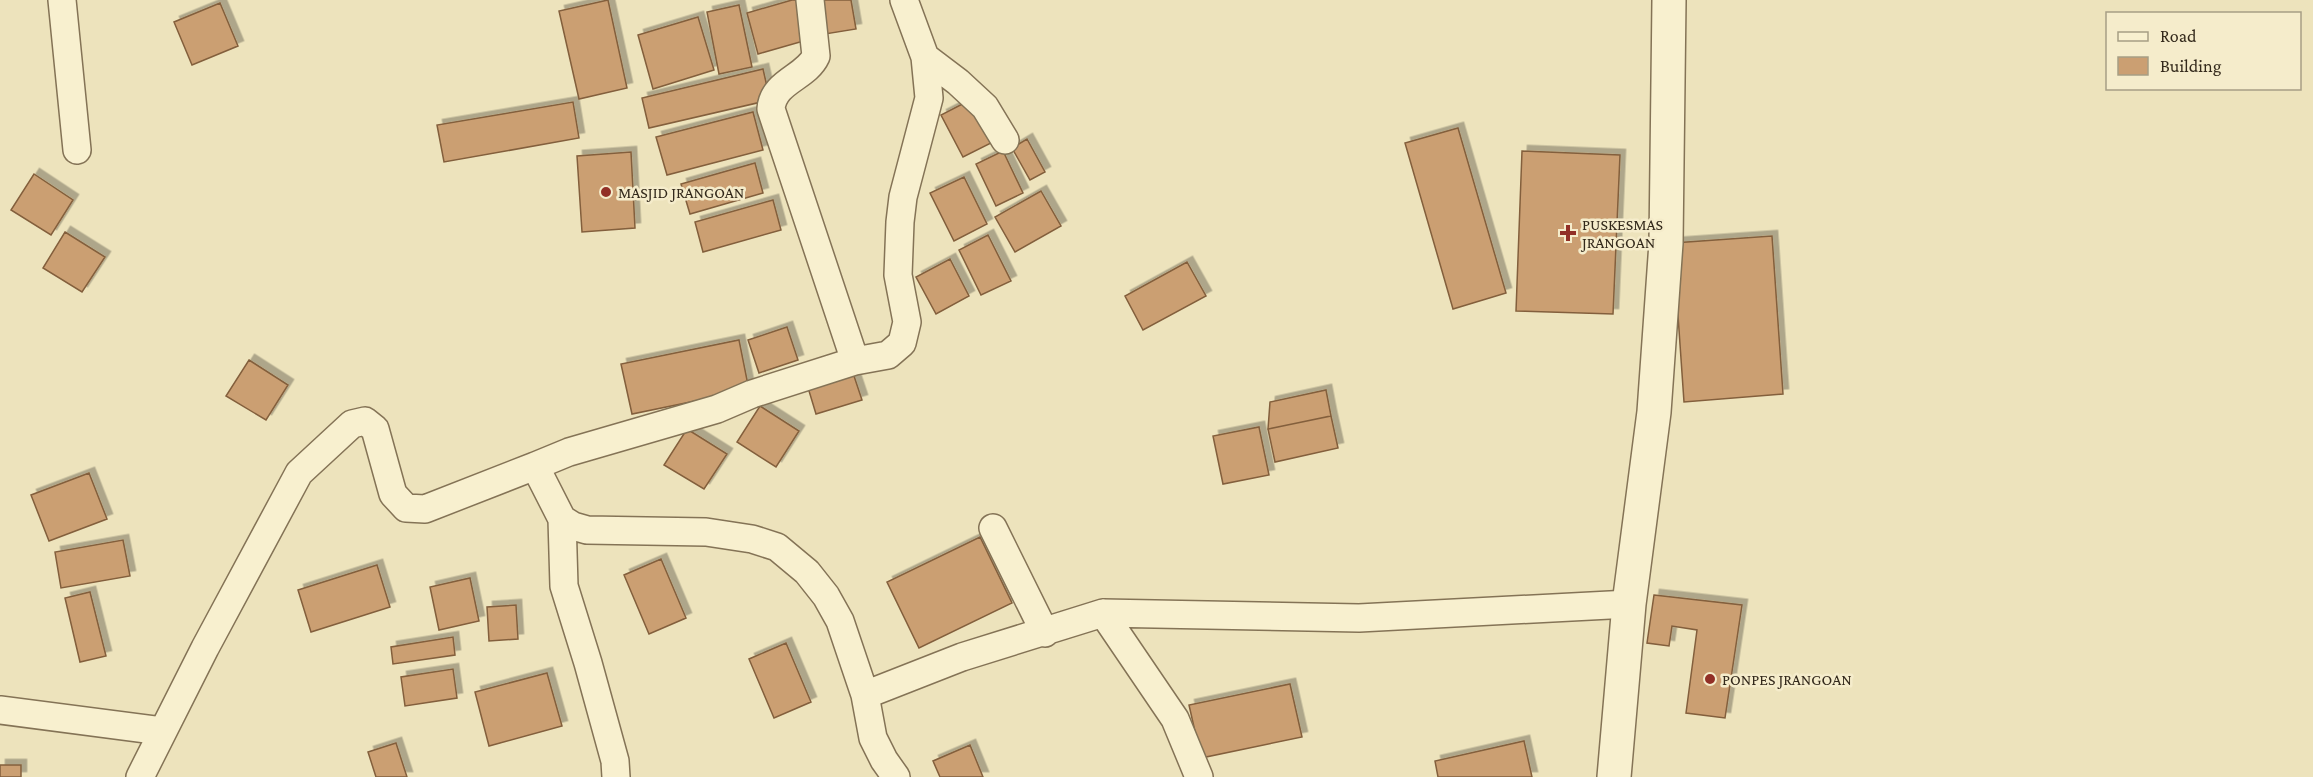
<svg xmlns="http://www.w3.org/2000/svg" width="2313" height="777" font-family="'Crimson Pro',serif">
	<style>
		.building { fill: #cb9f72; stroke: #835f3c; stroke-width: 1.5; filter: url(#shadow) }
		.lines { fill: none; stroke-linecap: round; stroke-linejoin: round }
		.minor-casing { stroke: #847356; stroke-width: 30 }
		.tertiary-casing { stroke: #847356; stroke-width: 36 }
		.minor { stroke: #f8f0cf; stroke-width: 27 }
		.tertiary { stroke: #f8f0cf; stroke-width: 33 }
		.poi-dot { fill: #922f26; stroke: #f5eccb; stroke-width: 2 }
		.labels { text-anchor: middle; dominant-baseline: central; stroke-width: 5; stroke-linejoin: round; paint-order: stroke }
		.poi-label { font-size: 16px; fill: #33291b; stroke: #f5eccb; text-anchor: start }
	</style>
	<defs>
		<filter id="shadow"><feDropShadow dx="5.5" dy="-5.5" stdDeviation="0" flood-color="#0004"/></filter>
	</defs>
	<rect width="100%" height="100%" fill="#ede3bc"/>
	<!-- building -->
	<path class="building" d="M 608,0 L 627,88 L 579,99 L 559,11 Z
		M 792,0 L 796,0 L 807,40 L 758,54 L 747,13 Z
		M 814,0 L 851,0 L 856,29 L 819,35 Z
		M 220,3 L 238,46 L 192,65 L 174,22 Z
		M 739,5 L 752,67 L 719,74 L 707,12 Z
		M 698,17 L 714,70 L 653,89 L 638,35 Z
		M 763,69 L 770,100 L 649,128 L 642,98 Z
		M 972,99 L 995,141 L 963,157 L 941,115 Z
		M 573,102 L 579,138 L 444,162 L 437,125 Z
		M 753,112 L 763,150 L 667,175 L 656,137 Z
		M 1458,128 L 1506,293 L 1453,309 L 1405,143 Z
		M 1027,139 L 1045,172 L 1030,180 L 1012,148 Z
		M 1003,151 L 1023,193 L 996,206 L 976,164 Z
		M 1522,151 L 1620,155 L 1613,314 L 1516,311 Z
		M 631,152 L 635,228 L 582,232 L 577,156 Z
		M 755,163 L 763,193 L 690,214 L 681,184 Z
		M 34,174 L 73,200 L 51,235 L 11,210 Z
		M 964,177 L 987,224 L 954,241 L 930,193 Z
		M 1041,191 L 1061,226 L 1015,252 L 995,217 Z
		M 773,200 L 781,230 L 703,252 L 695,222 Z
		M 65,232 L 105,257 L 82,292 L 43,268 Z
		M 988,235 L 1011,281 L 981,295 L 959,250 Z
		M 1772,236 L 1783,394 L 1684,402 L 1673,243 Z
		M 950,259 L 969,296 L 936,314 L 916,277 Z
		M 1187,262 L 1206,296 L 1143,330 L 1125,296 Z
		M 787,327 L 798,360 L 759,373 L 748,340 Z
		M 739,340 L 749,390 L 632,414 L 621,364 Z
		M 249,360 L 288,385 L 266,420 L 226,396 Z
		M 851,367 L 862,400 L 816,414 L 806,381 Z
		M 1326,390 L 1331,416 L 1268,429 L 1270,402 Z
		M 760,406 L 799,431 L 776,467 L 737,442 Z
		M 1331,416 L 1338,448 L 1275,462 L 1268,429 Z
		M 1259,427 L 1269,475 L 1223,484 L 1213,436 Z
		M 687,429 L 727,454 L 704,489 L 664,465 Z
		M 89,473 L 107,519 L 49,541 L 31,495 Z
		M 980,537 L 1012,603 L 919,648 L 887,582 Z
		M 123,540 L 130,576 L 61,588 L 55,552 Z
		M 661,559 L 686,618 L 649,634 L 624,575 Z
		M 377,565 L 390,607 L 311,632 L 298,590 Z
		M 470,578 L 479,621 L 439,630 L 430,587 Z
		M 90,592 L 106,656 L 80,662 L 65,598 Z
		M 1654,595 L 1742,605 L 1725,718 L 1686,713 L 1697,630 L 1672,626 L 1669,646 L 1647,643 Z
		M 516,605 L 518,639 L 489,641 L 487,607 Z
		M 453,637 L 455,655 L 393,664 L 391,647 Z
		M 786,643 L 811,702 L 774,718 L 749,659 Z
		M 453,669 L 457,698 L 405,706 L 401,677 Z
		M 547,673 L 562,726 L 489,746 L 475,692 Z
		M 1290,684 L 1302,737 L 1201,758 L 1189,705 Z
		M 1524,741 L 1532,777 L 1438,777 L 1435,761 Z
		M 396,743 L 407,777 L 376,777 L 368,752 Z
		M 970,745 L 983,777 L 940,777 L 933,761 Z
		M 0,765 L 21,765 L 21,777 L 0,777 Z"/>
	<g class="lines">
		<!-- minor casing -->
		<g class="minor-casing">
			<path id="minor" d="M 62,0 L 77,150
				M 810,0 L 816,56 C 806,78 773,81 771,109 L 855,361
				M 925,57 L 958,82 L 985,107 L 1005,140
				M 535,466 L 569,452 L 717,409 L 752,394 L 855,361 L 888,355 L 902,343 L 907,322 L 898,275 L 900,222 L 903,197 L 929,98 L 925,57 L 904,0
				M 562,519 L 564,586 L 588,663 L 615,761 L 616,777
				M 993,528 L 1045,633
				M 1103,613 L 1175,719 L 1199,777
				M 865,695 L 962,657 L 1103,613 L 1359,618 L 1629,604
				M 0,710 L 162,731
				M 140,777 L 205,648 L 299,473 L 352,424 L 365,421 L 375,429 L 393,494 L 406,508 L 425,509 L 535,466 L 562,519 L 573,526 L 587,530 L 706,532 L 752,539 L 777,547 L 807,572 L 826,596 L 840,621 L 865,695 L 873,738 L 884,760 L 896,777"/>
		</g>
		<!-- tertiary casing -->
		<g class="tertiary-casing">
			<path id="tertiary" d="M 1614,777 L 1629,604 L 1654,412 L 1666,243 L 1669,0"/>
		</g>
		<!-- minor -->
		<use href="#minor" class="minor"/>
		<!-- tertiary -->
		<use href="#tertiary" class="tertiary"/>
	</g>
	<!-- markers -->
	<g class="poi-dot">
		<circle cx="606" cy="192" r="6"/>
		<path d="M1565 224h6v6h6v6h-6v6h-6v-6h-6v-6h6z"/>
		<circle cx="1710" cy="679" r="6"/>
	</g>
	<g class="labels">
		<!-- poi labels -->
		<g class="poi-label">
			<text x="618" y="192">MASJID JRANGOAN</text>
			<text x="1582" y="224">PUSKESMAS<tspan x="1582" dy="18">JRANGOAN</tspan></text>
			<text x="1722" y="679">PONPES JRANGOAN</text>
		</g>
	</g>
	<!-- legend -->
	<rect x="2106" y="12" width="195" height="78" fill="#f5eccb" stroke="#a79e85" stroke-width="1.5"/>
	<rect x="2118" y="32" width="30" height="9" fill="#f8f0cf" stroke="#a79e85" stroke-width="1.5"/>
	<text x="2160" y="42" font-size="18" fill="#33291b">Road</text>
	<rect x="2118" y="57" width="30" height="18" fill="#cb9f72" stroke="#a79e85" stroke-width="1.5"/>
	<text x="2160" y="72" font-size="18" fill="#33291b">Building</text>
</svg>
